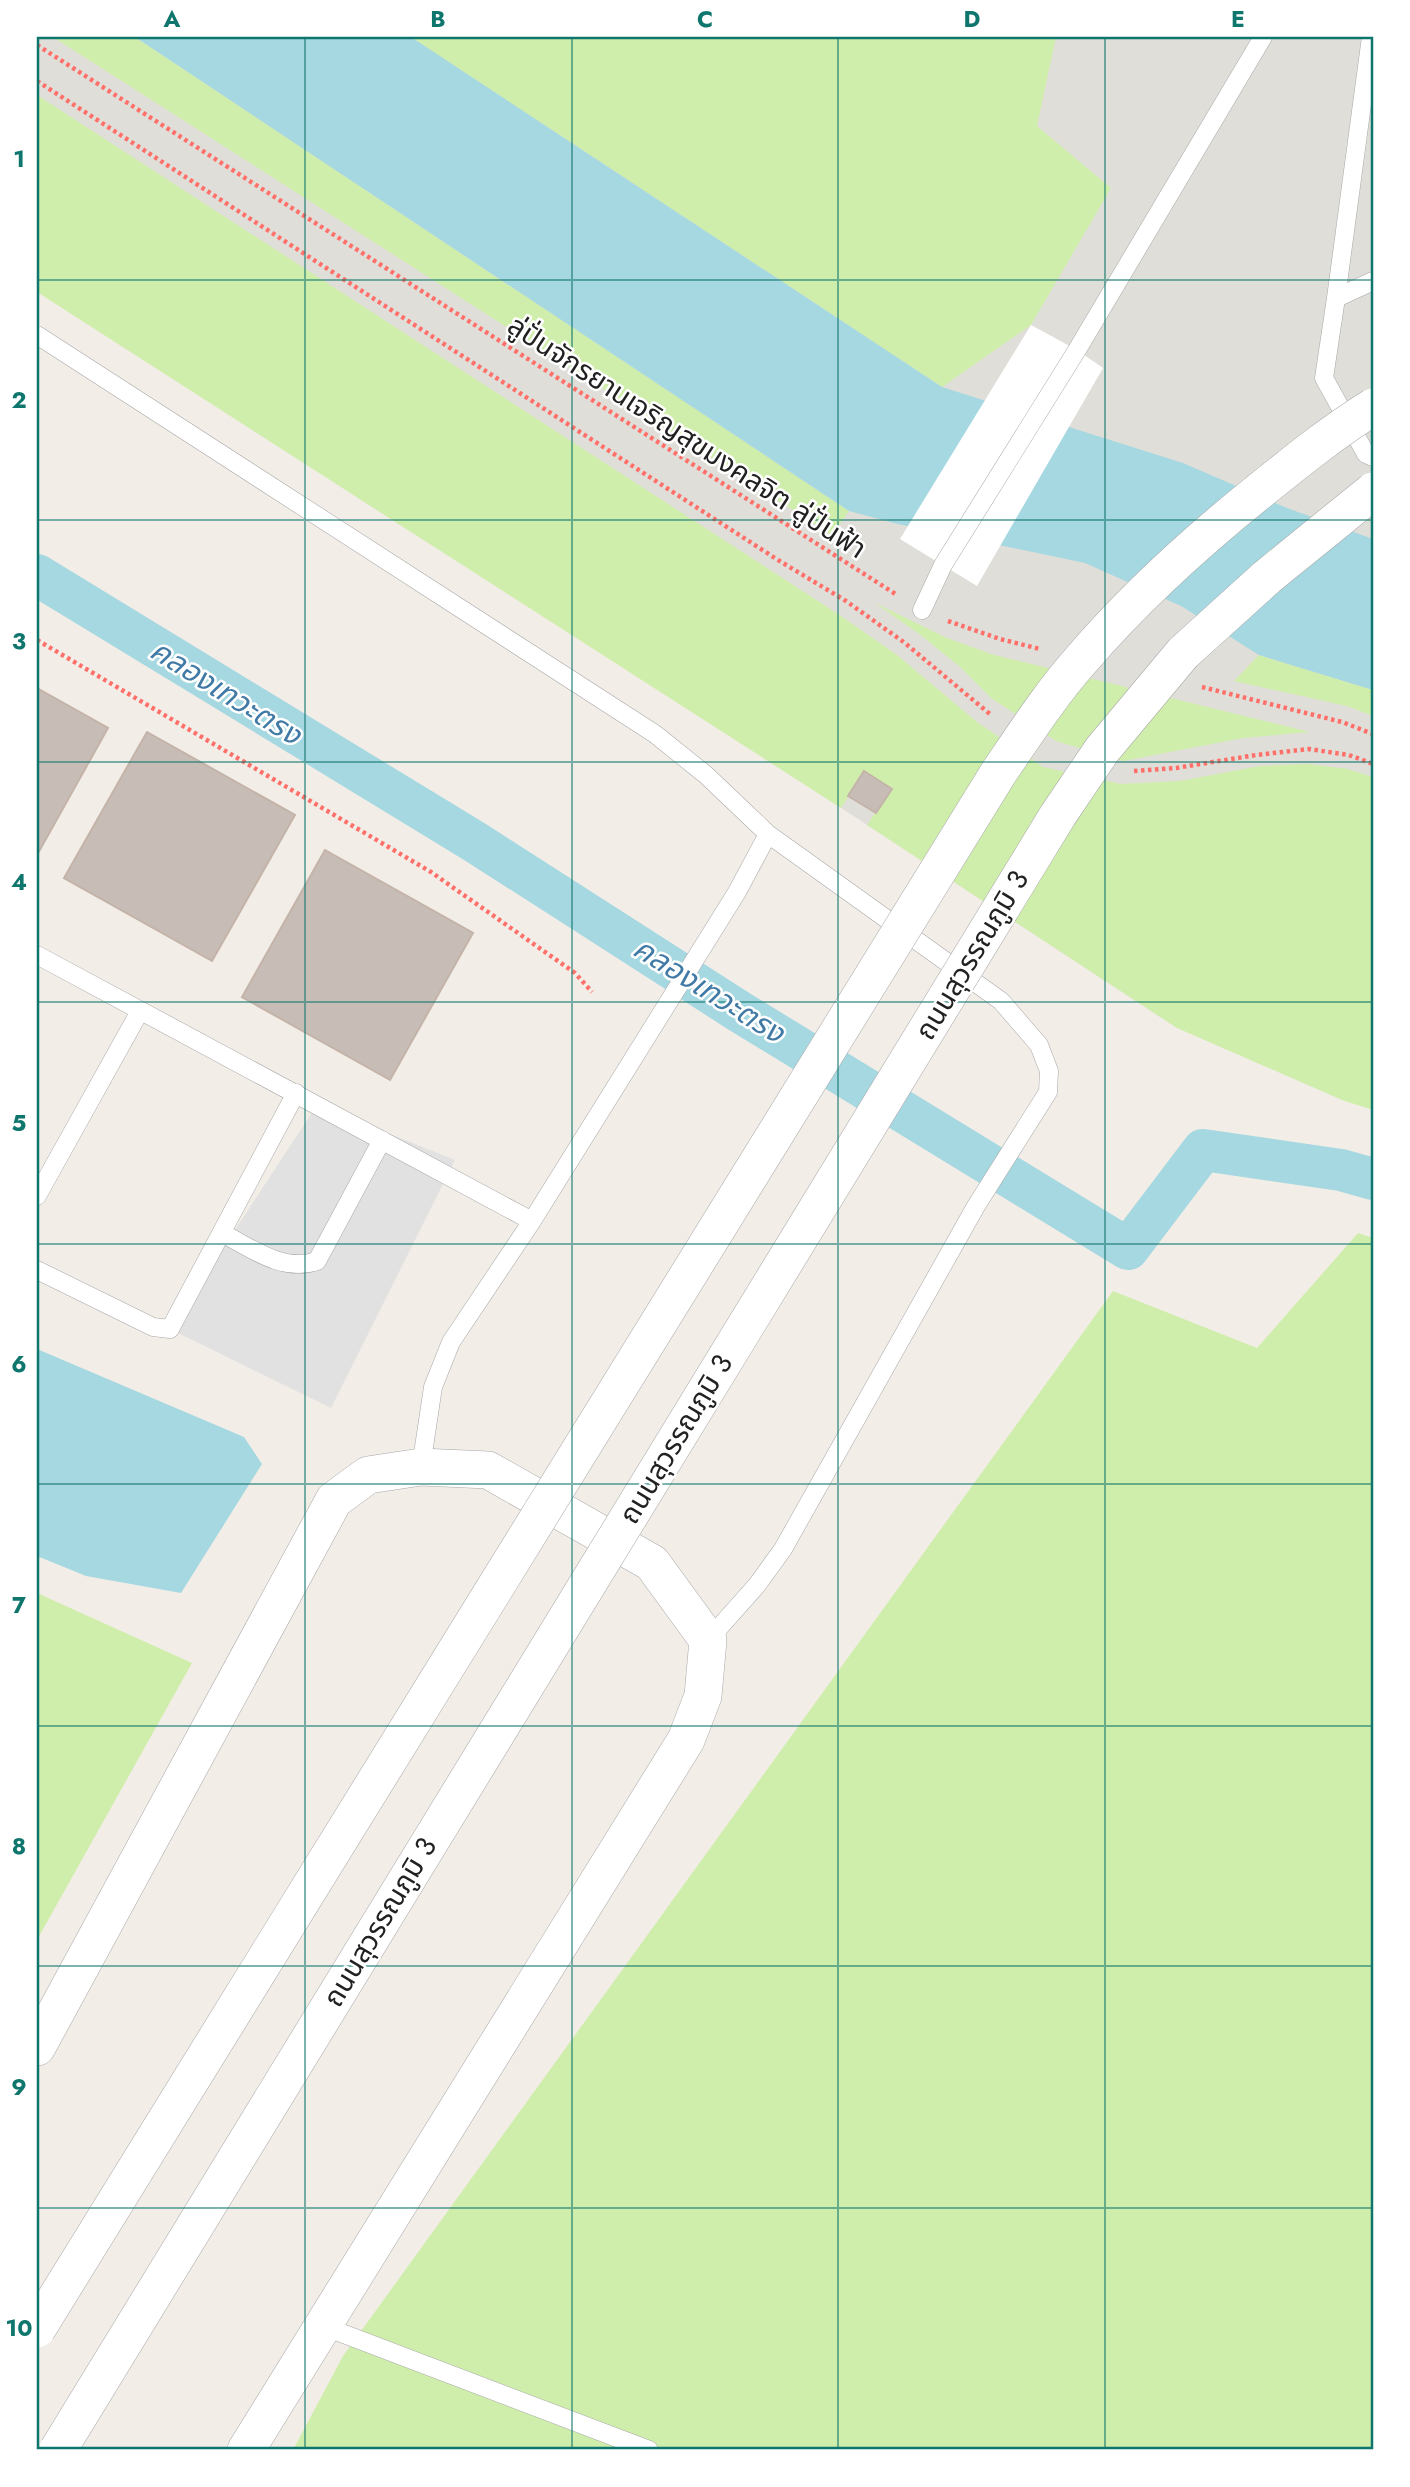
<svg xmlns="http://www.w3.org/2000/svg" width="1410" height="2487" font-family="Jost,'Noto Sans Thai',sans-serif">
	<style>
		.airport { fill: #e0ded8 }
		.grass { fill: #d0eeab }
		.parking { fill: #e1e1e1 }
		.water { fill: #a6d8e1 }
		.pier { fill: #fff }
		.lines { fill: none; stroke-linecap: round; stroke-linejoin: round }
		.canal { stroke: #a6d8e1; stroke-width: 42 }
		.building { fill: #c7bdb6; stroke: #c4b3a8; stroke-width: 2 }
		.service-casing { stroke: #a8a8a8; stroke-width: 19 }
		.minor-casing { stroke: #a8a8a8; stroke-width: 38 }
		.path { stroke: #ff706b; stroke-width: 4.5; stroke-dasharray: 3.5 3.5; stroke-linecap: butt }
		.service { stroke: #fff; stroke-width: 18 }
		.minor { stroke: #fff; stroke-width: 37 }
		.minor-bridge-casing { stroke: #a8a8a8; stroke-width: 38; stroke-linecap: butt }
		.minor-bridge { stroke: #fff; stroke-width: 37 }
		.grid { fill: none; stroke: #0f766e; stroke-width: 2; stroke-opacity: 0.55 }
		.labels { text-anchor: middle; dominant-baseline: central; stroke-width: 5; stroke-linejoin: round; paint-order: stroke }
		.street-label { font-size: 28px; fill: #212121; stroke: #fff }
		.water-label { font-size: 30px; font-style: italic; fill: #427aa6; stroke: #fff }
		.neatline { fill: none; stroke: #0f766e; stroke-width: 2.5 }
		.grid-label { font-size: 23px; text-anchor: middle; font-weight: bold; fill: #0f766e }
	</style>
	<rect width="100%" height="100%" fill="#f2ede7"/>
	<!-- airport -->
	<path class="airport" d="M 37,37 L 1373,37 L 1373,975 L 1177,1028 L 394,515 L 37,288 Z"/>
	<!-- grass -->
	<path class="grass" d="M 53,37 L 135,37 L 849,511 L 832,535 Z
		M 411,37 L 1056,37 L 1037,126 L 1111,188 L 1031,325 L 942,387 Z
		M 37,95 L 838,614 L 897,655 L 977,722 L 1043,767 L 1121,784 L 1180,781 L 1260,766 L 1308,764 L 1348,769 L 1373,777 L 1373,1110 L 1342,1100 L 1177,1028 L 867,825 L 892,788 L 864,772 L 841,808 L 37,292 Z
		M 875,603 L 947,638 L 994,655 L 1310,732 L 1243,738 L 1123,761 L 1056,741 L 991,698 L 959,666 L 918,633 Z
		M 1259,655 L 1373,690 L 1373,716 L 1347,706 L 1234,681 Z
		M 1358,1233 L 1373,1238 L 1373,2450 L 293,2450 L 343,2356 L 1113,1291 L 1257,1348 Z
		M 37,1593 L 192,1663 L 37,1940 Z"/>
	<!-- parking -->
	<path class="parking" d="M 317,1105 L 455,1160 L 331,1408 L 170,1329 Z"/>
	<!-- water -->
	<path class="water" d="M 135,37 L 411,37 L 942,387 L 1183,463 L 1287,508 L 1373,539 L 1373,690 L 1259,655 L 1181,606 L 1085,563 L 898,524 L 849,511 Z
		M 37,1349 L 244,1437 L 262,1464 L 181,1593 L 86,1576 L 37,1556 Z"/>
	<!-- pier -->
	<path class="pier" d="M 1031,325 L 1077,350 L 1103,368 L 977,586 L 900,539 Z"/>
	<g class="lines">
		<!-- canal -->
		<path class="canal" d="M 37,575 L 475,842 L 740,1012 L 1128,1249 L 1203,1150 L 1341,1170 L 1373,1179"/>
	</g>
	<!-- building -->
	<path class="building" d="M 37,688 L 108,728 L 37,855 Z
		M 147,732 L 295,815 L 212,961 L 64,878 Z
		M 864,771 L 892,789 L 876,813 L 848,796 Z
		M 325,850 L 473,933 L 390,1080 L 242,997 Z"/>
	<g class="lines">
		<!-- service casing -->
		<g class="service-casing">
			<path id="service" d="M 1373,281 L 1336,298 L 1324,378 L 1366,454 L 1373,457
				M 1336,298 L 1371,37
				M 37,335 L 655,734 L 706,775 L 768,834 L 737,892 L 532,1221 L 451,1342 L 433,1387 L 421,1467
				M 922,610 L 943,565 L 1077,350 L 1263,37
				M 37,955 L 532,1221
				M 37,1196 L 140,1011
				M 222,1233 C 251,1248 283,1273 317,1261 L 382,1140
				M 37,1270 L 153,1327 L 170,1329 L 296,1093
				M 708,1640 L 757,1585 L 783,1549 L 976,1206 L 1048,1092 L 1049,1071 L 1039,1045 L 1001,1001 L 768,834
				M 323,2326 L 649,2450"/>
		</g>
		<!-- minor casing -->
		<g class="minor-casing">
			<path id="minor" d="M 37,2047 L 334,1500 L 368,1475 L 421,1467 L 488,1470 L 652,1563 L 708,1640 L 703,1696 L 686,1740 L 246,2450"/>
		</g>
		<!-- path -->
		<path class="path" d="M 37,45 L 897,595
			M 37,81 L 778,560 L 846,601 L 905,643 L 991,715
			M 948,621 L 1000,639 L 1040,649
			M 37,640 L 431,872 L 575,973 L 592,992
			M 1202,687 L 1342,722 L 1373,734
			M 1134,771 L 1176,768 L 1256,755 L 1309,749 L 1349,755 L 1373,764"/>
		<!-- service -->
		<use href="#service" class="service"/>
		<!-- minor -->
		<use href="#minor" class="minor"/>
		<!-- minor-bridge casing -->
		<g class="minor-bridge-casing">
			<path id="minor-bridge" d="M 37,2329 L 999,772 C 1025,734 1050,695 1081,660 C 1135,597 1197,541 1262,489 C 1298,460 1334,431 1373,407
				M 58,2450 L 1058,815 L 1102,750 L 1183,653 L 1267,577 L 1373,491"/>
		</g>
		<!-- minor-bridge -->
		<use href="#minor-bridge" class="minor-bridge"/>
	</g>
	<!-- grid -->
	<path class="grid" d="M 305,37 L 305,2450M 572,37 L 572,2450M 838,37 L 838,2450M 1105,37 L 1105,2450M 37,280 L 1373,280M 37,520 L 1373,520M 37,762 L 1373,762M 37,1002 L 1373,1002M 37,1244 L 1373,1244M 37,1484 L 1373,1484M 37,1726 L 1373,1726M 37,1966 L 1373,1966M 37,2208 L 1373,2208"/>
	<g class="labels">
		<!-- street labels -->
		<g class="street-label">
			<text transform="translate(687 437) rotate(33)">ลู่ปั่นจักรยานเจริญสุขมงคลจิต ลู่ปั่นฟ้า</text>
			<text transform="translate(972 955) rotate(-59)">ถนนสุวรรณภูมิ 3</text>
			<text transform="translate(676 1439) rotate(-59)">ถนนสุวรรณภูมิ 3</text>
			<text transform="translate(380 1922) rotate(-59)">ถนนสุวรรณภูมิ 3</text>
		</g>
		<!-- water labels -->
		<g class="water-label">
			<text transform="translate(226 692) rotate(32)">คลองเทวะตรง</text>
			<text transform="translate(709 990) rotate(32)">คลองเทวะตรง</text>
		</g>
	</g>
	<!-- border -->
	<rect width="1410" height="2487" fill="none" stroke="#ffffff" stroke-width="77"/>
	<rect x="38" y="38" width="1334" height="2410" class="neatline"/>
	<g class="grid-label">
		<text x="172" y="27">A</text>
		<text x="438" y="27">B</text>
		<text x="705" y="27">C</text>
		<text x="972" y="27">D</text>
		<text x="1238" y="27">E</text>
		<text x="19" y="167">1</text>
		<text x="19" y="408">2</text>
		<text x="19" y="649">3</text>
		<text x="19" y="890">4</text>
		<text x="19" y="1131">5</text>
		<text x="19" y="1372">6</text>
		<text x="19" y="1613">7</text>
		<text x="19" y="1854">8</text>
		<text x="19" y="2095">9</text>
		<text x="19" y="2336">10</text>
	</g>
</svg>
